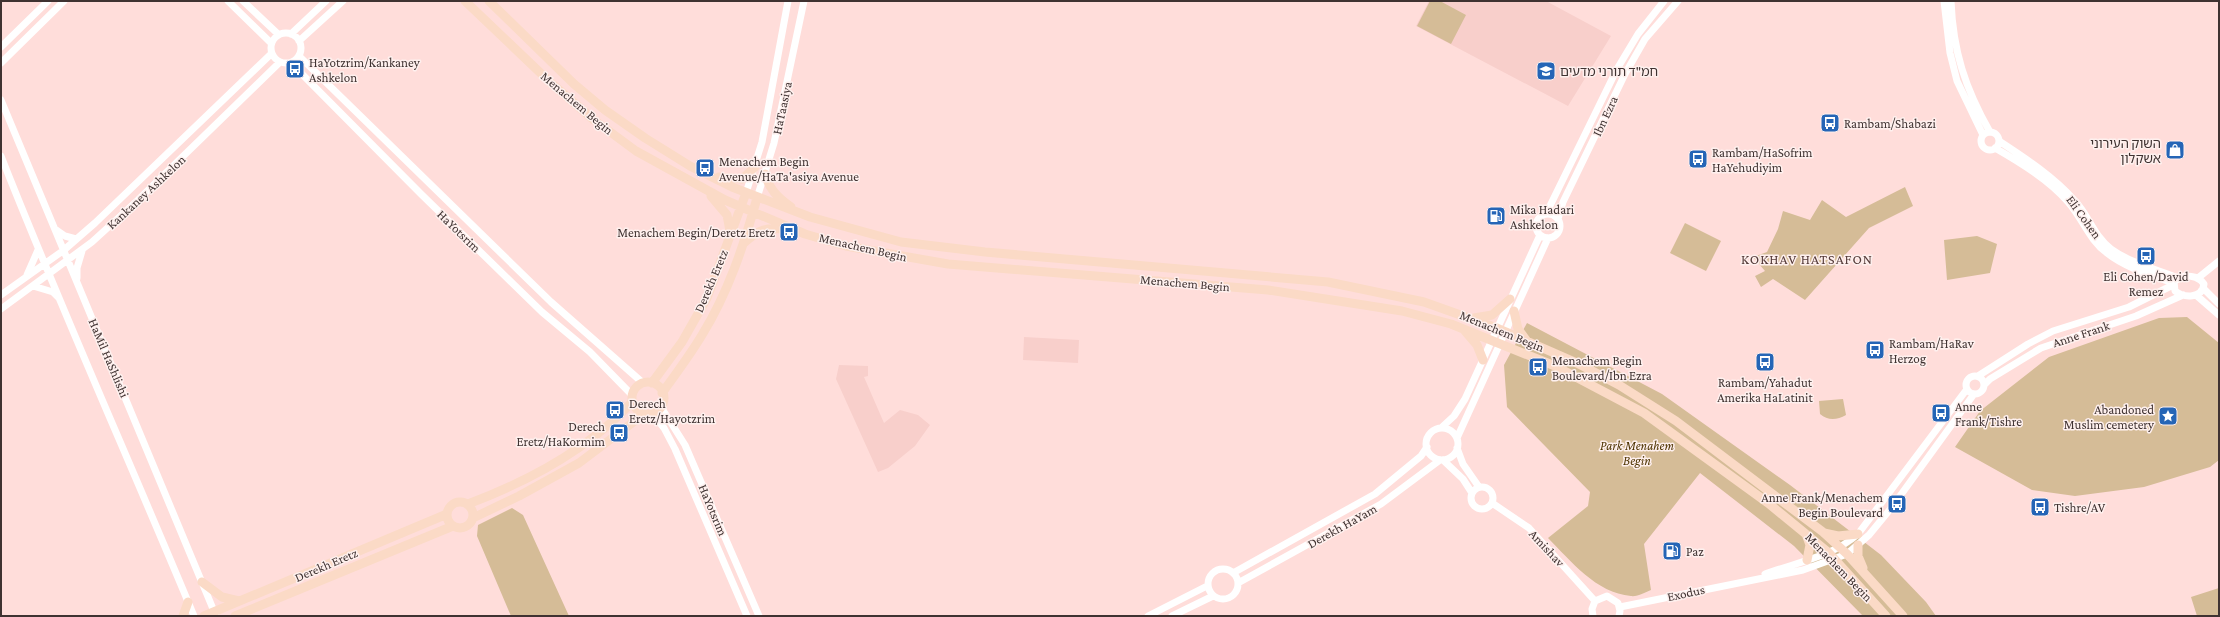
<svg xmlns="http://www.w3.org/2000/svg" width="2220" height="617" font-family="'Crimson Pro','Noto Sans Hebrew',serif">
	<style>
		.built { fill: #f8cfcb }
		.green { fill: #d5bc97 }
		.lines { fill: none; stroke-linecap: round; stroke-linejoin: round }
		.minor { stroke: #fff; stroke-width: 7 }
		.major { stroke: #fbdac6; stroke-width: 9 }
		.labels { text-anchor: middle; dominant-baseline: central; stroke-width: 3; stroke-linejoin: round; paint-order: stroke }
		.poi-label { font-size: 13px; fill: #3f3231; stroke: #fef0ee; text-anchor: start }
		.street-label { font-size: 13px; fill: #3f3231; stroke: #fef0ee }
		.park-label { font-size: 13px; font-style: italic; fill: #4e3402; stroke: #fef0ee }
		.neighbourhood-label { font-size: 14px; letter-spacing: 1px; fill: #563c3a; stroke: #fef0ee }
	</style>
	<rect width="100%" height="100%" fill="#ffddda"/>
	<!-- built -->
	<path class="built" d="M 1429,1 L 1546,1 L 1611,36 L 1568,106 L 1416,26 Z
		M 1024,337 L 1079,340 L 1078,363 L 1023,360 Z
		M 839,365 L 868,366 L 868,376 L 864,377 L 884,423 L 900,410 L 918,415 L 930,425 L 915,446 L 888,468 L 878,472 L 836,379 Z"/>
	<!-- green -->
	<path class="green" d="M 1430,1 L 1440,1 L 1466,15 L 1451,44 L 1417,26 Z
		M 1905,187 L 1913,206 L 1869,228 L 1805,300 L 1773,279 L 1761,287 L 1755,276 L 1765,271 L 1753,257 L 1767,252 L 1778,229 L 1783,211 L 1810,220 L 1822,200 L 1846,217 Z
		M 1685,223 L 1721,241 L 1706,271 L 1670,253 Z
		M 1977,236 L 1997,244 L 1990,273 L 1947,280 L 1944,240 Z
		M 2187,317 L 2219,343 L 2219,460 L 2210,467 L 2144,487 L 2075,496 L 2032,490 L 1955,447 L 1980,411 L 2049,357 L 2159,318 Z
		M 1527,323 L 1662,394 L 1790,485 L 1881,555 L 1926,602 L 1936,616 L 1863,616 L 1794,546 L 1700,473 L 1644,544 L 1651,590 C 1646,592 1637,597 1631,596 C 1596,593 1571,561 1548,538 L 1588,506 L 1590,492 L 1507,407 L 1504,365 Z
		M 1843,399 L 1846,415 C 1837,420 1828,421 1820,414 L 1819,401 Z
		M 512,508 L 523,515 L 569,616 L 511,616 L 477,536 L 478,525 Z
		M 2219,588 L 2219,616 L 2197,616 L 2191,597 Z"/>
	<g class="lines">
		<!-- minor -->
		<path class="minor" d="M 228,1 L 271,43
			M 243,1 L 278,34
			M 1944,1 L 1950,53 L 1957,81 L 1983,135
			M 1951,1 C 1953,51 1965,88 1990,132
			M271 48a15 15 0 1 1 30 0a15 15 0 1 1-30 0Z
			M 291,34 L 326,1
			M 299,41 L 343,1
			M 1,47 L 48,1
			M 299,56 L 551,302 L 643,383
			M 1,63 L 64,1
			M 291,63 L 421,194 L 542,312 L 590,352 L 632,395
			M 1,100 L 216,616
			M1981 141a9 9 0 1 1 18 0a9 9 0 1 1-18 0Z
			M 1999,141 C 2025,158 2054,177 2075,201 C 2089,216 2094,236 2111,249 C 2130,263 2156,269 2178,278
			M 1995,148 C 2021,163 2049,180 2068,202 C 2083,219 2089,240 2107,253 C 2126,268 2151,275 2173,283
			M 1,156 C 62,311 130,462 194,616
			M 746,193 L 762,142 L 788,1
			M 757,198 L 774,143 L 804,1
			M 1546,214 L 1617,69 L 1638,34 L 1664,1
			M1536 226a12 12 0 1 1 24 0a12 12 0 1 1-24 0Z
			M 1558,219 L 1563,202 L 1625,74 L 1645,39 L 1678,1
			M 55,229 L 65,236 L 76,239
			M 27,275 L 38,250
			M 2185,276 C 2193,276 2199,277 2204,284 C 2202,299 2184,298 2175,291 L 2174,281 Z
			M 77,278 L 77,268 L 82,251
			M 2198,278 L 2219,261
			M 33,286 L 53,292 L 58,297
			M 2203,288 L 2219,304
			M 1,295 L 64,250 L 95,223 L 271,54
			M 2196,295 L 2219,315
			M 1,309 L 92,242 L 138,200 L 280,62
			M1966 385a9 9 0 1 1 18 0a9 9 0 1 1-18 0Z
			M 1978,376 L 2028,344 L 2053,331 L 2129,307 L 2173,285
			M 1985,384 L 1990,379 L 2041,348 L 2136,316 L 2183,295
			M 661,407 L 685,445 L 759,616
			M 652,413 L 664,428 L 675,449 L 747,616
			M 1441,428 L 1454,416 L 1465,399 L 1540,235
			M1426 444a16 16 0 1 1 32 0a16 16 0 1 1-32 0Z
			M 1457,438 L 1548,238
			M 1457,448 L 1463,464 L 1479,487
			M 1443,460 L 1463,479 L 1472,493
			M1471 498a11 11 0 1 1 22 0a11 11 0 1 1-22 0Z
			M 1492,503 L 1529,528 L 1595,601
			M1208 584a15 15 0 1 1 30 0a15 15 0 1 1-30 0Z
			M 1233,573 L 1375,494 L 1421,456 L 1427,447
			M 1765,574 C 1798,562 1832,557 1858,534 L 1967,389
			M 1238,583 L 1381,504 L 1440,460
			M 1620,607 L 1803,570 L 1847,554 L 1869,535 L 1892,507 L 1974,394
			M 1148,616 L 1207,586
			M 1172,616 L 1213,596
			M 1593,616 L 1592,609 L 1595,601 L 1607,596 L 1618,603 L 1620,611 L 1619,616"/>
		<!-- major -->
		<path class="major" d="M 465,1 L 551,83 L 594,120 L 636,151 L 725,200 L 805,234 L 846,246 L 948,264 L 1268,290 L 1402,311 L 1451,324 L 1555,366 L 1644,413 L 1768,503 L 1829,553 L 1886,616
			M 489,1 L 574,84 L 605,110 L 645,138 L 690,166 L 732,187 L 810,217 L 901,242 L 985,252 L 1328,282 L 1424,302 L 1497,328 L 1577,363 L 1619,385 L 1676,421 L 1823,532 L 1847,554 L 1903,616
			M 765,174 C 769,189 778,198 791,207
			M 719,177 L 742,179 L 755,167
			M 711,196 L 727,215 L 730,231
			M 744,243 C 758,230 768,226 786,230
			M 1514,311 L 1518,329 L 1526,340
			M 1474,318 L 1492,315 L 1510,299
			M 1465,331 L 1477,345 L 1483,360
			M632 398a16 16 0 1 1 32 0a16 16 0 1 1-32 0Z
			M 652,383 L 682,342 L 707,298 L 746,193
			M 662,393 C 676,374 690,355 702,335 C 728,293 744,245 757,198
			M447 515a13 13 0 1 1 26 0a13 13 0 1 1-26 0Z
			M 468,504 C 529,481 588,450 632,402
			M 473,518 L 519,496 L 579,463 L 644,414
			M 1824,533 L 1838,536 L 1858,534
			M 1806,534 L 1810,545 L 1807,560
			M 1858,545 L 1858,556 L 1863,568
			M 202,582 L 222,597 L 239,601
			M 183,616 L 188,602
			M 204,616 L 447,514
			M 235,616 L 453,526"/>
	</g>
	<!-- icons -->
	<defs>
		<g id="bus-square" transform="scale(1)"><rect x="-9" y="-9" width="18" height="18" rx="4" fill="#2565b6" stroke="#fef0ee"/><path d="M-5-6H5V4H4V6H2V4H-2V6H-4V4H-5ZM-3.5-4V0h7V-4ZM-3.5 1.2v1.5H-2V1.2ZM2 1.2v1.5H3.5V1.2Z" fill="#fff"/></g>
		<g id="school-square" transform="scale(1)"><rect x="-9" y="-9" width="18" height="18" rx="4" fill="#2565b6" stroke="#fef0ee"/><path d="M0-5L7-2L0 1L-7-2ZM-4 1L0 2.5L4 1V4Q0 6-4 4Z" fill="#fff"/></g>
		<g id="shop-square" transform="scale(1)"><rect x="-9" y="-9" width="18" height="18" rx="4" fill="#2565b6" stroke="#fef0ee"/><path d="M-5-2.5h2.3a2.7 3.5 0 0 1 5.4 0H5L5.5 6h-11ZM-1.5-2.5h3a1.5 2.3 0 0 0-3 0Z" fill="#fff"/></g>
		<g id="fuel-square" transform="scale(1)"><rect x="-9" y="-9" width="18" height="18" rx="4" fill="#2565b6" stroke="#fef0ee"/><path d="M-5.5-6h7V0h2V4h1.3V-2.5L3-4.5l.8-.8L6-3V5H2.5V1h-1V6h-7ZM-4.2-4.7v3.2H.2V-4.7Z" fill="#fff"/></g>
		<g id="sight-square" transform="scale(1)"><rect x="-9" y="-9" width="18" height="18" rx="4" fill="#2565b6" stroke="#fef0ee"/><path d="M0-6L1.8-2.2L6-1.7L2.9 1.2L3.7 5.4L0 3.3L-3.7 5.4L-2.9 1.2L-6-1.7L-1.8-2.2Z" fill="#fff"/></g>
	</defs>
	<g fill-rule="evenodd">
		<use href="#bus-square" x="295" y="69"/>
		<use href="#school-square" x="1546" y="71"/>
		<use href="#bus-square" x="1830" y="123"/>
		<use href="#shop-square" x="2175" y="150"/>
		<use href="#bus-square" x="1698" y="159"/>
		<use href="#bus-square" x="705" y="168"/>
		<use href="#fuel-square" x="1496" y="216"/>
		<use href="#bus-square" x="789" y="232"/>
		<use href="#bus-square" x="2146" y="256"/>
		<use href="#bus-square" x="1875" y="350"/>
		<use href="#bus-square" x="1765" y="362"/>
		<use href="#bus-square" x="1538" y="367"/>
		<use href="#bus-square" x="615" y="410"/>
		<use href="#bus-square" x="1941" y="413"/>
		<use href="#sight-square" x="2168" y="416"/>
		<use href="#bus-square" x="619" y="433"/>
		<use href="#bus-square" x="1897" y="504"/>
		<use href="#bus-square" x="2040" y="507"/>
		<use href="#fuel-square" x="1672" y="551"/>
	</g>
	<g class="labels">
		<!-- poi labels -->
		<g class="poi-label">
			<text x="309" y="62">HaYotzrim/Kankaney<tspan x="309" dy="15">Ashkelon</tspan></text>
			<text x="1560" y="71">חמ"ד תורני מדעים</text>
			<text x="1844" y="123">Rambam/Shabazi</text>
			<text x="2161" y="143" text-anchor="end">השוק העירוני<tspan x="2161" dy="15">אשקלון</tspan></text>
			<text x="1712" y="152">Rambam/HaSofrim<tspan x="1712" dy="15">HaYehudiyim</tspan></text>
			<text x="719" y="161">Menachem Begin<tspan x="719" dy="15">Avenue/HaTa'asiya Avenue</tspan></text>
			<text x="1510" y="209">Mika Hadari<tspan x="1510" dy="15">Ashkelon</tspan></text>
			<text x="775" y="232" text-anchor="end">Menachem Begin/Deretz Eretz</text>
			<text x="2146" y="276" text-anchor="middle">Eli Cohen/David<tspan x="2146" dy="15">Remez</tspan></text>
			<text x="1889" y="343">Rambam/HaRav<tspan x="1889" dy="15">Herzog</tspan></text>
			<text x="1552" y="360">Menachem Begin<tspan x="1552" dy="15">Boulevard/Ibn Ezra</tspan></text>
			<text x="1765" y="382" text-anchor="middle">Rambam/Yahadut<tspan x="1765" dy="15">Amerika HaLatinit</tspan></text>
			<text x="629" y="403">Derech<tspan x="629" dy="15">Eretz/Hayotzrim</tspan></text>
			<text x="1955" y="406">Anne<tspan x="1955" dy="15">Frank/Tishre</tspan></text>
			<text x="2154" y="409" text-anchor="end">Abandoned<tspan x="2154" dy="15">Muslim cemetery</tspan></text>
			<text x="605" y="426" text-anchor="end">Derech<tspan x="605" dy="15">Eretz/HaKormim</tspan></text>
			<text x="1883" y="497" text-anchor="end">Anne Frank/Menachem<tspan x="1883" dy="15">Begin Boulevard</tspan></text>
			<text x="2054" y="507">Tishre/AV</text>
			<text x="1686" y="551">Paz</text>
		</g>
		<!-- street labels -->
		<g class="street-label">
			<text transform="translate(577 103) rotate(40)">Menachem Begin</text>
			<text transform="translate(782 108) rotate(-78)">HaTaasiya</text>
			<text transform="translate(1605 116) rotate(-65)">Ibn Ezra</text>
			<text transform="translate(146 192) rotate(-43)">Kankaney Ashkelon</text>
			<text transform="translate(2084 217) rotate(54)">Eli Cohen</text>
			<text transform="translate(459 231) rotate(44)">HaYotsrim</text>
			<text transform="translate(863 247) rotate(13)">Menachem Begin</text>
			<text transform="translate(711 281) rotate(-67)">Derekh Eretz</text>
			<text transform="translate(1185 283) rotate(5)">Menachem Begin</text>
			<text transform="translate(1502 331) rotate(22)">Menachem Begin</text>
			<text transform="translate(2081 334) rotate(-18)">Anne Frank</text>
			<text transform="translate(109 358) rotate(67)">HaMil HaShlishi</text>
			<text transform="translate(713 510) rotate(67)">HaYotsrim</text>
			<text transform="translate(1342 526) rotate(-29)">Derekh HaYam</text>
			<text transform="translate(1547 548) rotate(47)">Amishav</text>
			<text transform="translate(326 565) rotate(-23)">Derekh Eretz</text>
			<text transform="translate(1839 567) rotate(46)">Menachem Begin</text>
			<text transform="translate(1686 593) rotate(-12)">Exodus</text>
		</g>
		<!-- park labels -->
		<g class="park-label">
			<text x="1637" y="445">Park Menahem<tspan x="1637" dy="15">Begin</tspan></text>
		</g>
		<!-- neighbourhood labels -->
		<g class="neighbourhood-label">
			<text x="1807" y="259">KOKHAV HATSAFON</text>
		</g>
	</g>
	<!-- border -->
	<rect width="2220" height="617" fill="none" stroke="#3f3231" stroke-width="4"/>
</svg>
